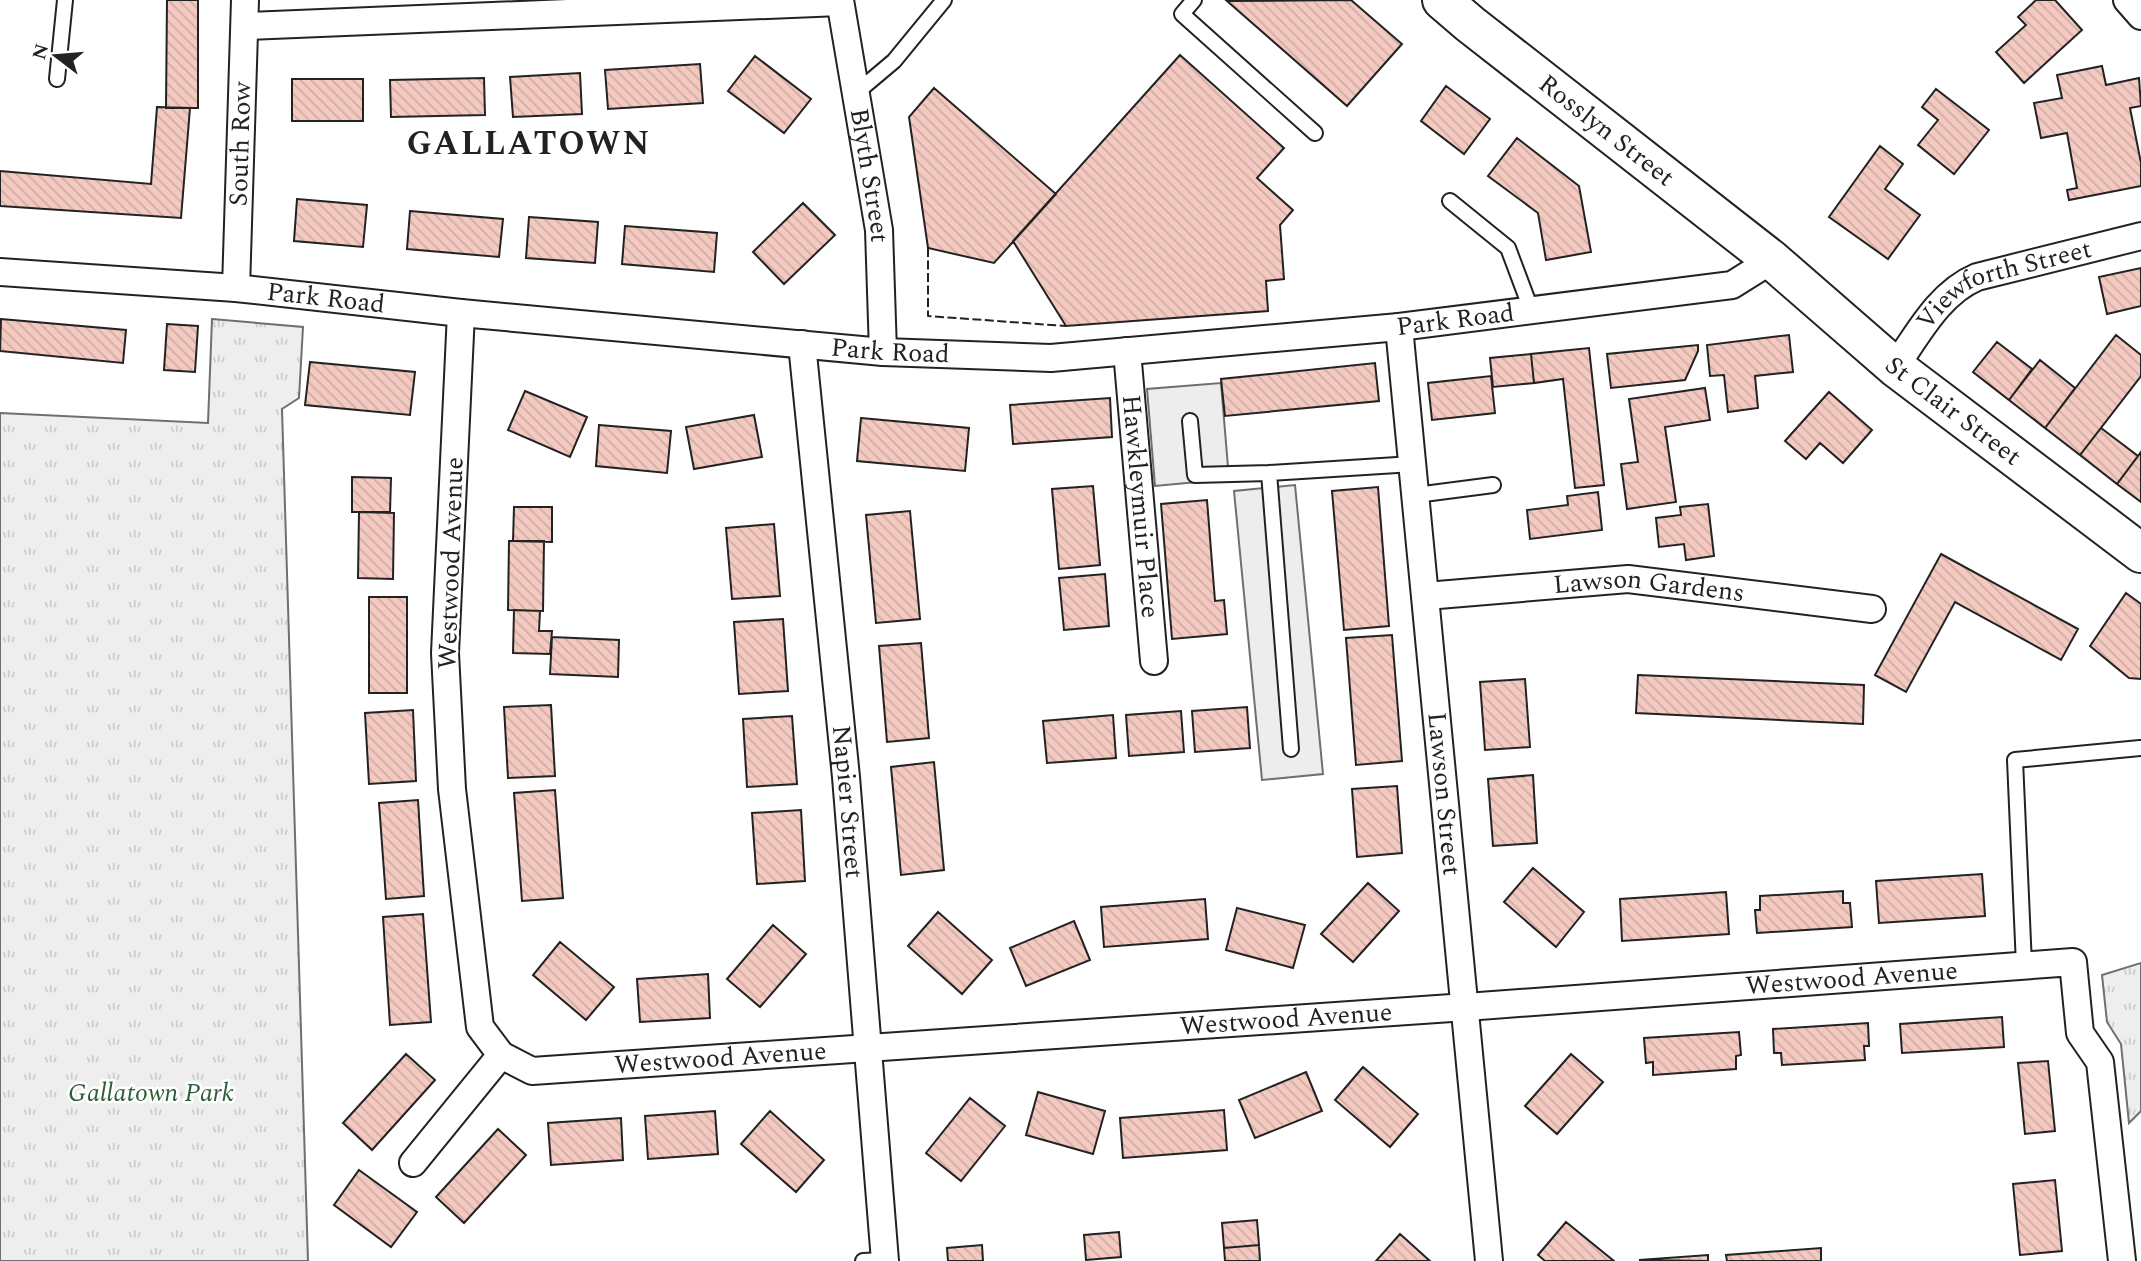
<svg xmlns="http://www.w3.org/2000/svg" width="2141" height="1261" font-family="Spectral,serif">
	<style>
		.park { fill: url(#park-tufts); stroke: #6f6f6f; stroke-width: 2 }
		.parking { fill: #ededed; stroke: #6f6f6f; stroke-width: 2 }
		.building { fill: url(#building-back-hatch); stroke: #222; stroke-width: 2 }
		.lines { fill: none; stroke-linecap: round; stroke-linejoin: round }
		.lane-casing { stroke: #222; stroke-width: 18 }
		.street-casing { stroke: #222; stroke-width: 30 }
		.primary-casing { stroke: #222; stroke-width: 42 }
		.lane { stroke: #fff; stroke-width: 14 }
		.street { stroke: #fff; stroke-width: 26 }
		.primary { stroke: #fff; stroke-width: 38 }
		.fence { stroke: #222; stroke-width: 2; stroke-dasharray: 9 3.5; stroke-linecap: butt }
		.labels { text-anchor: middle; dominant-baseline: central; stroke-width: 5; stroke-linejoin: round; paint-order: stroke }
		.street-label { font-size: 26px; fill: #222; stroke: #fff }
		.park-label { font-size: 26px; font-style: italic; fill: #2f5e38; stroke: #fff }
		.district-label { font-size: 33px; font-weight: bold; letter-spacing: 2px; fill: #222; stroke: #fff }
	</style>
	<defs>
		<pattern id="park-tufts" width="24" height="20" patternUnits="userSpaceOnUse" patternTransform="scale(1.75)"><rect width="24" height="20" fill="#eee"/><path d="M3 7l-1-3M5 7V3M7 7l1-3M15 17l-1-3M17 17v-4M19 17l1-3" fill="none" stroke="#ccc"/></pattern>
		<pattern id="building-back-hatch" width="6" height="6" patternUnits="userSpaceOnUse" patternTransform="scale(1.75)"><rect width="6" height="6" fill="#f3c9c0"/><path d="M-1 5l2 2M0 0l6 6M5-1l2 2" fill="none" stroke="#d0aca5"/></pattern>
	</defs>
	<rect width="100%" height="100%" fill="#fff"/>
	<!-- park -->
	<path class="park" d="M 212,319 L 303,327 L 299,398 L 282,409 L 308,1261 L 0,1261 L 0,413 L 208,423 Z
		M 2141,963 L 2141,1111 L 2129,1123 L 2121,1044 L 2107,1022 L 2102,975 Z"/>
	<!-- parking -->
	<path class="parking" d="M 1221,383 L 1229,479 L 1155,486 L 1147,389 Z
		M 1295,485 L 1323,774 L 1262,780 L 1234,491 Z"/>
	<!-- building -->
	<path class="building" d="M 167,0 L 198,0 L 198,108 L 166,108 Z
		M 1351,0 L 1402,44 L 1347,106 L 1227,1 Z
		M 2036,0 L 2055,0 L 2082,30 L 2024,83 L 1996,52 L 2026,25 L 2018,17 Z
		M 1180,55 L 1284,148 L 1257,178 L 1293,210 L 1280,225 L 1284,279 L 1266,281 L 1268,311 L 1066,326 L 1013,241 Z
		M 755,56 L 811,99 L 784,133 L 728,91 Z
		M 700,64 L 703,103 L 608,109 L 605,70 Z
		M 2102,66 L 2106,85 L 2139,78 L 2141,106 L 2130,108 L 2141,163 L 2141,186 L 2069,200 L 2067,190 L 2077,188 L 2067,133 L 2041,138 L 2034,103 L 2062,98 L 2057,75 Z
		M 580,73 L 582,114 L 513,117 L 510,77 Z
		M 484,78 L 485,115 L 391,117 L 390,80 Z
		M 292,79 L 363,79 L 363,121 L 292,121 Z
		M 1446,86 L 1490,119 L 1464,154 L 1421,121 Z
		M 934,88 L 1056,194 L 994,263 L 928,248 L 909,117 Z
		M 1936,89 L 1989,130 L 1954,174 L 1918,145 L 1938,120 L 1922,107 Z
		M 157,107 L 190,108 L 181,218 L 0,206 L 0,171 L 151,184 Z
		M 1517,138 L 1579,186 L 1591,252 L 1546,260 L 1538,213 L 1488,176 Z
		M 1880,146 L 1903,164 L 1885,189 L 1920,215 L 1888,259 L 1829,217 Z
		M 297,199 L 367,205 L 363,247 L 294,241 Z
		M 803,203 L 835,235 L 784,284 L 753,252 Z
		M 410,211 L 503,219 L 499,257 L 407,249 Z
		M 529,217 L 598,222 L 595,263 L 526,258 Z
		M 625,226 L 717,233 L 714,272 L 622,264 Z
		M 2141,268 L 2141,306 L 2107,314 L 2099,277 Z
		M 1,319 L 126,330 L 123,363 L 0,351 Z
		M 167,324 L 198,326 L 195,372 L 164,370 Z
		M 1789,335 L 1793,372 L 1755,376 L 1758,408 L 1728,412 L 1724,375 L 1710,376 L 1707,345 Z
		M 2116,335 L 2141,355 L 2141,376 L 2080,455 L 2045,428 Z
		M 1997,342 L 2032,369 L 2009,400 L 1973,372 Z
		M 1698,345 L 1698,351 L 1685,380 L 1611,388 L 1607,354 Z
		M 1589,348 L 1604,485 L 1575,488 L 1563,379 L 1534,383 L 1531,354 Z
		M 1531,354 L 1534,383 L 1493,387 L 1490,358 Z
		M 2040,360 L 2075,388 L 2045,428 L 2009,400 Z
		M 310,362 L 415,372 L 410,415 L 305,405 Z
		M 1375,363 L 1379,401 L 1225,416 L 1221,379 Z
		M 1491,376 L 1495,413 L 1432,420 L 1428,383 Z
		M 1705,388 L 1710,420 L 1665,427 L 1676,502 L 1627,509 L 1621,464 L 1638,462 L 1629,399 Z
		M 525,391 L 587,417 L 570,457 L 508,430 Z
		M 1829,392 L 1872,430 L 1843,463 L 1820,443 L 1806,459 L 1785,441 Z
		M 1110,398 L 1112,437 L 1013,444 L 1010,405 Z
		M 754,415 L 762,457 L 694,469 L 686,427 Z
		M 861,418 L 969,428 L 965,471 L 857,461 Z
		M 599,425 L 671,431 L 667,473 L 596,466 Z
		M 2101,428 L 2138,456 L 2117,484 L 2080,455 Z
		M 2141,452 L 2141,502 L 2117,484 Z
		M 352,477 L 391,478 L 390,512 L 352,512 Z
		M 1093,486 L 1100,565 L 1059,569 L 1052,489 Z
		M 1378,487 L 1389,626 L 1344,630 L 1332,491 Z
		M 1598,492 L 1602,530 L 1530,539 L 1527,510 L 1568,505 L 1567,496 Z
		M 1207,500 L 1215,601 L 1224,600 L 1227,634 L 1172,639 L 1161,504 Z
		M 1708,504 L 1714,556 L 1686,560 L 1684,544 L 1659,547 L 1656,518 L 1681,515 L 1680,507 Z
		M 514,507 L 552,507 L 552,542 L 513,541 Z
		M 910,511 L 920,619 L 876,623 L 866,515 Z
		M 359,512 L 394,513 L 393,579 L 358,578 Z
		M 774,524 L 780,596 L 732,599 L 726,528 Z
		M 509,541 L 544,541 L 543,611 L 508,610 Z
		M 1941,554 L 2078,629 L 2061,660 L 1955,602 L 1906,692 L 1875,675 Z
		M 1105,574 L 1109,626 L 1064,630 L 1059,578 Z
		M 2126,593 L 2141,604 L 2141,679 L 2129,678 L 2090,646 Z
		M 369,597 L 407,597 L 407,693 L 369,693 Z
		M 514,610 L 540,611 L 539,631 L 552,631 L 550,654 L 513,653 Z
		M 783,619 L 788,691 L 739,694 L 734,622 Z
		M 1392,635 L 1402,761 L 1356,765 L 1346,638 Z
		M 552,637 L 619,640 L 618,677 L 550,674 Z
		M 921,643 L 929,738 L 887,742 L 879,646 Z
		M 1638,675 L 1864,685 L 1863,724 L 1636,713 Z
		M 1525,679 L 1530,747 L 1485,750 L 1480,682 Z
		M 551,705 L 555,776 L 508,778 L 504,707 Z
		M 1247,707 L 1250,748 L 1195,752 L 1192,711 Z
		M 413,710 L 416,781 L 369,784 L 365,713 Z
		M 1181,711 L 1184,752 L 1129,756 L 1126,715 Z
		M 1113,715 L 1116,758 L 1047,763 L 1043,721 Z
		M 792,716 L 797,784 L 747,787 L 743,719 Z
		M 934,762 L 944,870 L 901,875 L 891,767 Z
		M 1533,775 L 1537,843 L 1493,846 L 1488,779 Z
		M 1397,786 L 1402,853 L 1357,857 L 1352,789 Z
		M 555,790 L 563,898 L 522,901 L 514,793 Z
		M 418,800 L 424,896 L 386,899 L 379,803 Z
		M 801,810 L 805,881 L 757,884 L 752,813 Z
		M 1533,868 L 1584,912 L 1556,947 L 1504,902 Z
		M 1982,874 L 1985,916 L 1879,923 L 1876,881 Z
		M 1368,883 L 1399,911 L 1353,962 L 1321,934 Z
		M 1843,891 L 1843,903 L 1850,903 L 1852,927 L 1757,933 L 1755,910 L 1760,910 L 1760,896 Z
		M 1726,892 L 1729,934 L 1622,941 L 1620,899 Z
		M 1205,899 L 1208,939 L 1104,947 L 1101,907 Z
		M 1237,908 L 1305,925 L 1293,968 L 1226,950 Z
		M 938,912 L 992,960 L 962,994 L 908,946 Z
		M 423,914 L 431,1022 L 390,1025 L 383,917 Z
		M 1074,921 L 1090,960 L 1026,986 L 1010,948 Z
		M 773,925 L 806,954 L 760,1007 L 727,979 Z
		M 560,942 L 614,987 L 586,1020 L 533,975 Z
		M 708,974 L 710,1018 L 640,1022 L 637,979 Z
		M 2002,1017 L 2004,1047 L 1902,1053 L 1900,1024 Z
		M 1868,1023 L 1869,1046 L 1864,1046 L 1865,1060 L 1782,1065 L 1781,1053 L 1774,1053 L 1773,1029 Z
		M 1739,1032 L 1741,1055 L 1736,1056 L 1736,1069 L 1653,1075 L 1653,1062 L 1646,1063 L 1644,1038 Z
		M 406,1054 L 435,1080 L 372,1150 L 343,1123 Z
		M 1571,1054 L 1603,1082 L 1557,1134 L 1525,1106 Z
		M 2048,1061 L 2055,1131 L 2025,1134 L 2018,1063 Z
		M 1363,1067 L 1418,1114 L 1390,1147 L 1335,1100 Z
		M 1306,1072 L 1322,1111 L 1255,1138 L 1239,1100 Z
		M 1038,1092 L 1105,1111 L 1093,1154 L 1026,1135 Z
		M 970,1098 L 1005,1126 L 961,1181 L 926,1153 Z
		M 1224,1110 L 1227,1150 L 1123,1158 L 1120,1118 Z
		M 715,1111 L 718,1154 L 648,1159 L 645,1116 Z
		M 770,1111 L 824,1160 L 796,1192 L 741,1144 Z
		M 621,1118 L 623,1160 L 551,1165 L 548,1123 Z
		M 498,1129 L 526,1155 L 464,1223 L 436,1197 Z
		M 359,1170 L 417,1212 L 391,1247 L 334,1205 Z
		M 2055,1180 L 2062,1251 L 2020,1255 L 2013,1184 Z
		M 1257,1220 L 1259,1245 L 1224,1248 L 1222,1223 Z
		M 1566,1222 L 1614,1261 L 1545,1261 L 1538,1255 Z
		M 1119,1232 L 1121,1257 L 1086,1260 L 1084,1235 Z
		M 1400,1234 L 1430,1261 L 1376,1261 Z
		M 982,1245 L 983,1261 L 948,1261 L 947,1248 Z
		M 1259,1245 L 1260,1261 L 1225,1261 L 1224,1248 Z
		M 1821,1248 L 1821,1261 L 1727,1261 L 1726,1255 Z
		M 1708,1255 L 1708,1261 L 1639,1260 Z"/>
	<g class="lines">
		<!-- lane casing -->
		<g class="lane-casing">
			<path id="lane" d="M 1194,0 L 1182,14 L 1315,133
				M 57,79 L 65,0
				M 856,93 L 894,61 L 944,0
				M 1450,201 L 1508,248 L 1532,312
				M 1190,421 L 1195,475 L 1269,473
				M 1416,495 L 1493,485
				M 1291,749 L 1269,473 L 1413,464
				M 2024,965 L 2015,760 L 2140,748
				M 863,1261 L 884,1260"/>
		</g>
		<!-- street casing -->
		<g class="street-casing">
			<g id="street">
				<path id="s1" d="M 840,0 L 879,230 L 883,352"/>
				<path d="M 2127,0 L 2141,16"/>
				<path d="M 246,26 L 840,2"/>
				<path id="s2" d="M 0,272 L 236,288 L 461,313 L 883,352 L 1051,358 L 1399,327 L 1732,285 L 1772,260"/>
				<path id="s3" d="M 236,288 L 245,0"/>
				<path id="s4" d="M 461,313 L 445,653 L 452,789 L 480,1027 L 501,1055 L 532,1071 L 1466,1007 L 2073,962 L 2080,1033 L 2100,1062 L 2122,1261"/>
				<path id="s5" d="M 1399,327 L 1489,1261"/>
				<path id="s6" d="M 802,344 L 846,777 L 885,1261"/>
				<path id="s7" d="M 1127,351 L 1154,661"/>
				<path id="s8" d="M 1895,367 C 1918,334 1939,293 1977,277 L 2141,236"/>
				<path id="s9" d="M 1426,596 L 1628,579 L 1872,609"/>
				<path d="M 413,1163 L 501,1055"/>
			</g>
		</g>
		<!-- primary casing -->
		<g class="primary-casing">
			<g id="primary">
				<path id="s10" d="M 1442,0 L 1470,24 L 1772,260 L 1895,367 L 2141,553"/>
			</g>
		</g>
		<!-- lane -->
		<use href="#lane" class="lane"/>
		<!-- street -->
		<use href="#street" class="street"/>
		<!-- primary -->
		<use href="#primary" class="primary"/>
		<!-- fence -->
		<path class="fence" d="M 928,248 L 928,316 L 1066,326"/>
	</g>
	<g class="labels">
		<!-- street labels -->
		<g class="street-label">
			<text stroke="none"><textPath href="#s10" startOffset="210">Rosslyn Street</textPath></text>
			<text stroke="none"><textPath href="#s3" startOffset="144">South Row</textPath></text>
			<text stroke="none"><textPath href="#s1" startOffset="178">Blyth Street</textPath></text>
			<text stroke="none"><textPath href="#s8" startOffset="145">Viewforth Street</textPath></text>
			<text stroke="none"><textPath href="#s2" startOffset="327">Park Road</textPath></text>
			<text stroke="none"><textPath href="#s2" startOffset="1461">Park Road</textPath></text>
			<text stroke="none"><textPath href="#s2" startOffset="894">Park Road</textPath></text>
			<text stroke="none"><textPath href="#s10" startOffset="656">St Clair Street</textPath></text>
			<text stroke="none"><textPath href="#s7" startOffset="156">Hawkleymuir Place</textPath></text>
			<text transform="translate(451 563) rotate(-88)">Westwood Avenue</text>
			<text stroke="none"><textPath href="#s9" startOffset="224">Lawson Gardens</textPath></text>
			<text stroke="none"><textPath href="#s5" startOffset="469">Lawson Street</textPath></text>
			<text stroke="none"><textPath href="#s6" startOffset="460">Napier Street</textPath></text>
			<text stroke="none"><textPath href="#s4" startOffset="2109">Westwood Avenue</textPath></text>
			<text stroke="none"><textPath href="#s4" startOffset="1542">Westwood Avenue</textPath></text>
			<text stroke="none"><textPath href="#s4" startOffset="975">Westwood Avenue</textPath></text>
		</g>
		<!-- park labels -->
		<g class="park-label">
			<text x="151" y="1093">Gallatown Park</text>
		</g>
		<!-- district labels -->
		<g class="district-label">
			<text x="529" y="144">GALLATOWN</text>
		</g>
	</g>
	<!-- north arrow -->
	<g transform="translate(56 56) rotate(286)" stroke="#ffffff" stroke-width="5" paint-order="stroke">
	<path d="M0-5L12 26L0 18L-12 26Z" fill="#222222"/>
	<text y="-10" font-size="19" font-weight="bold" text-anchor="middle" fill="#222222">N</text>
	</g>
</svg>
